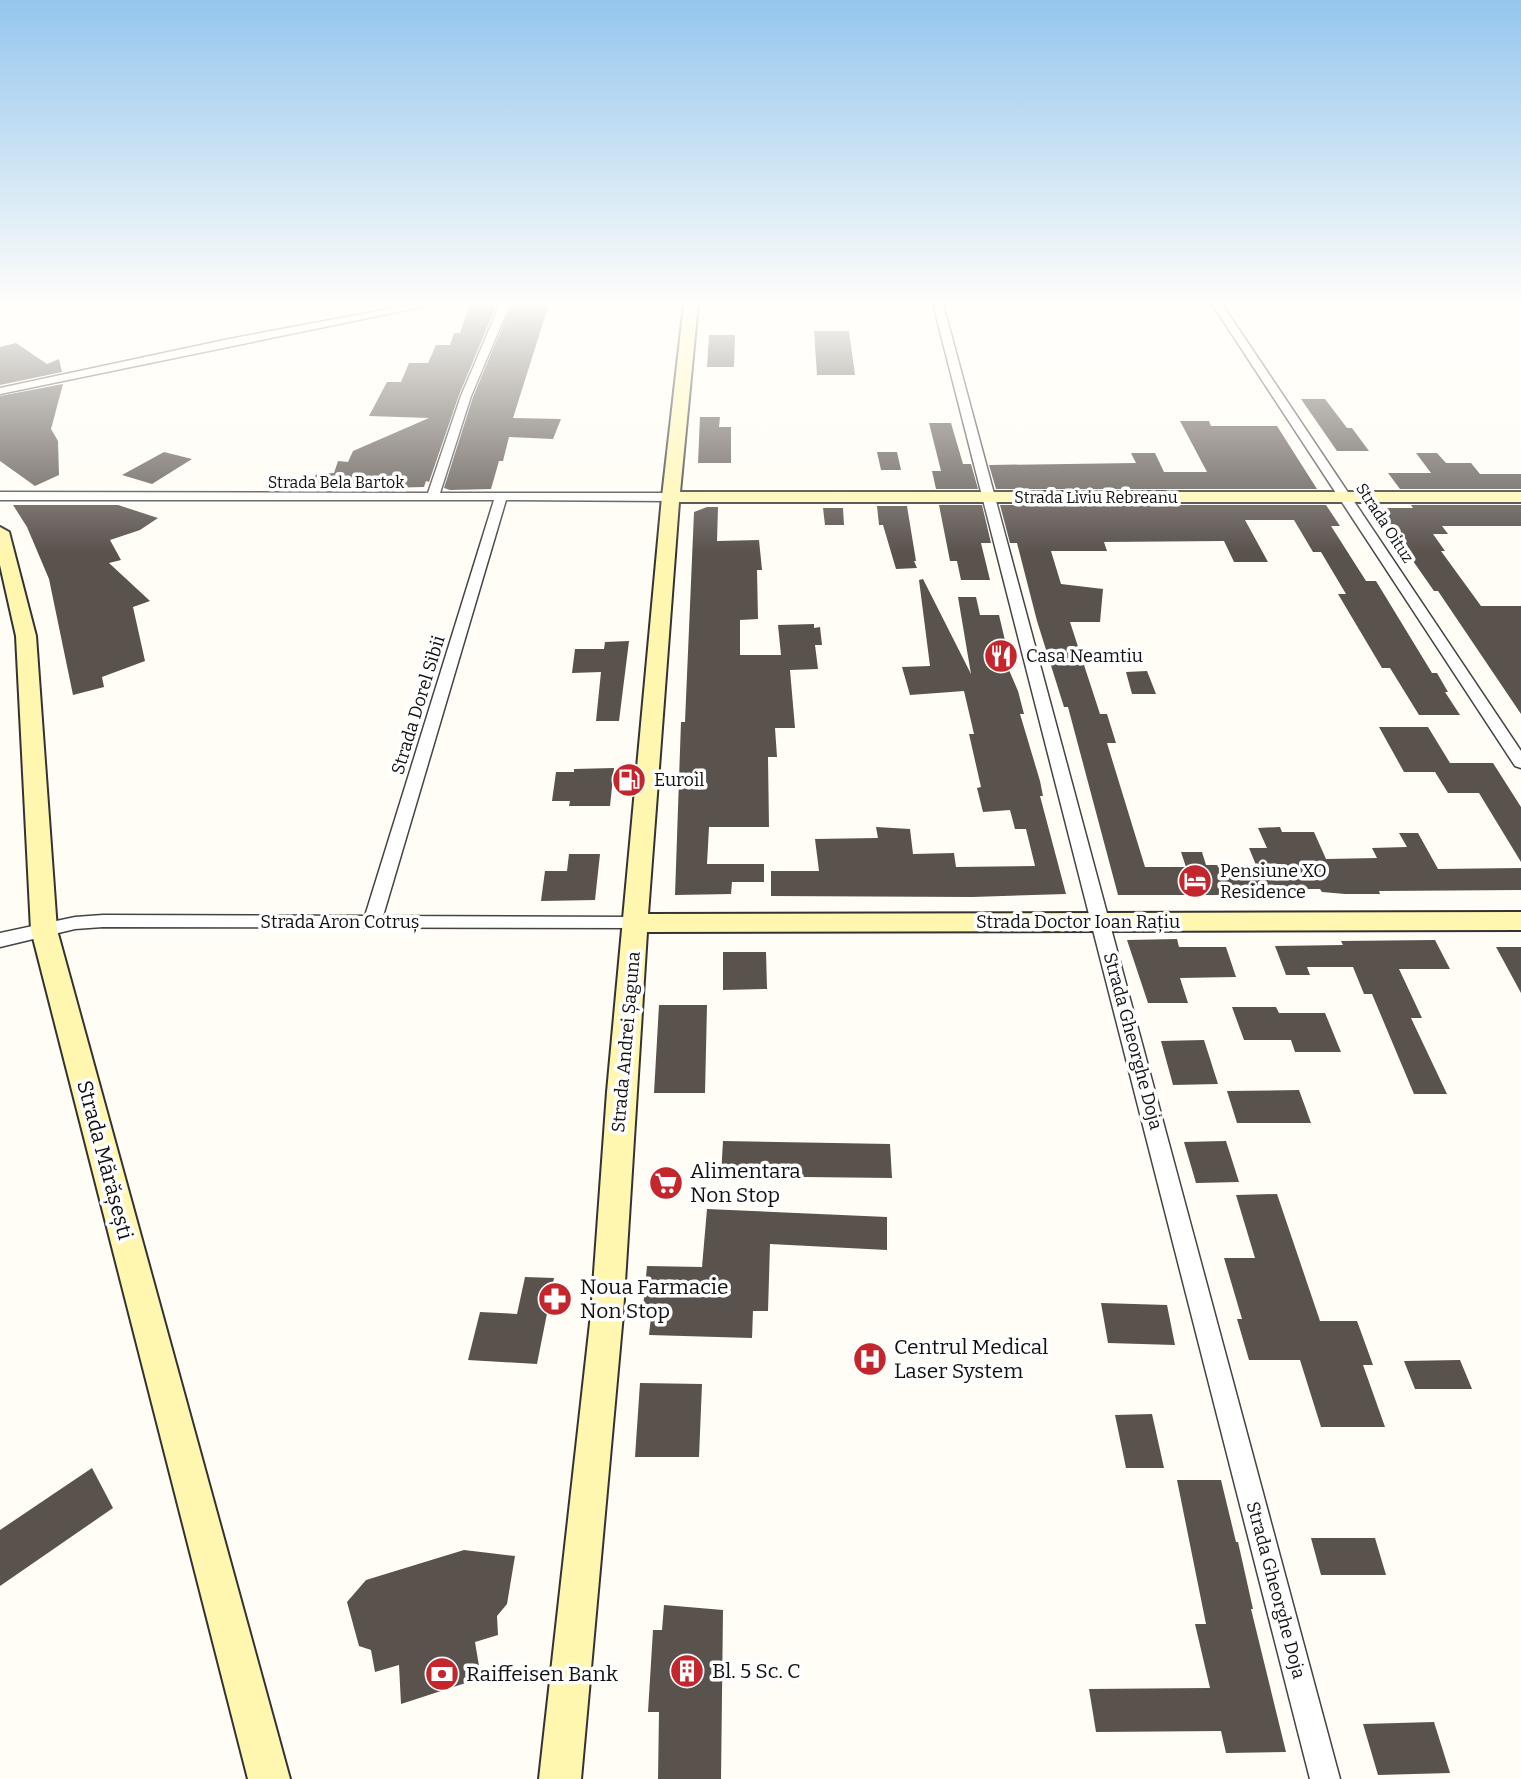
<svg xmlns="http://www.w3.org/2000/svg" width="1521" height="1779" font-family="Bitter,serif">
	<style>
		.building { fill: #5a524d }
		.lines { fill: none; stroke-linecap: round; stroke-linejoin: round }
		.street-casing { stroke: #444; stroke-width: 3 }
		.secondary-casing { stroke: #333; stroke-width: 4 }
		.street { fill: #fff; fill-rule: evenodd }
		.secondary { fill: #fff6b0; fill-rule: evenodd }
		.labels { text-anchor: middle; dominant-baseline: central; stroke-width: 7; stroke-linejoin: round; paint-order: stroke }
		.far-street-label { font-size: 16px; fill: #111; stroke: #fff }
		.poi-label { font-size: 18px; fill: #111; stroke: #fff; text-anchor: start }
		.street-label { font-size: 18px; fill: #111; stroke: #fff }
		.near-street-label { font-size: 21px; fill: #111; stroke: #fff }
		.near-poi-label { font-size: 21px; fill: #111; stroke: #fff; text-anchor: start }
	</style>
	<rect width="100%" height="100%" fill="#fffdf5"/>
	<!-- building -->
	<path class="building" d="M 470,304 L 497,304 L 459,395 L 429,482 L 426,481 L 424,487 L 299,490 L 317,474 L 334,473 L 338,461 L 348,462 L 353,451 L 429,418 L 369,416 L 387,382 L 401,382 L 409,363 L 428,363 L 436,345 L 450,345 L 454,333 L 460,333 Z
		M 512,304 L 549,304 L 513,418 L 561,419 L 553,439 L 509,437 L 503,461 L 499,461 L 491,489 L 450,490 L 444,488 L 473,397 Z
		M 814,331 L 849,331 L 855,375 L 817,375 Z
		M 709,335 L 735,335 L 734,367 L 707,367 Z
		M 16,343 L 47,364 L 59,359 L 62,372 L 0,385 L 0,347 Z
		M 63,384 L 51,429 L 58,441 L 59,475 L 35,486 L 0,461 L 0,396 Z
		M 1301,399 L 1325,399 L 1347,428 L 1352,428 L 1369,451 L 1337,451 Z
		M 700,417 L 720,417 L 719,427 L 731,427 L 731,463 L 698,463 Z
		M 1180,421 L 1209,421 L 1211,426 L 1277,426 L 1317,489 L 996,489 L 989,465 L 1136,463 L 1131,453 L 1155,453 L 1164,472 L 1207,472 Z
		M 929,423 L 951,423 L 963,464 L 971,464 L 978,489 L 936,489 L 932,471 L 941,471 Z
		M 164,452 L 192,459 L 152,484 L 122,475 Z
		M 877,452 L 897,452 L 901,470 L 881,470 Z
		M 1416,453 L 1437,453 L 1446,463 L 1471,463 L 1480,474 L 1521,474 L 1521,489 L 1400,489 L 1388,473 L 1431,473 Z
		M 13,505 L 118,505 L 158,518 L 140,530 L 110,540 L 121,560 L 109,563 L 150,601 L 133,607 L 145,661 L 102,677 L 104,687 L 73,695 L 49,579 L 27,527 Z
		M 939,505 L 982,505 L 991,543 L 981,543 L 990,580 L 961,580 L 957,561 L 950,561 Z
		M 1000,505 L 1326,505 L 1340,526 L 1331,526 L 1366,581 L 1376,581 L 1432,673 L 1437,673 L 1448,692 L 1445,692 L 1460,715 L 1419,715 L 1390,668 L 1382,668 L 1338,594 L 1346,594 L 1321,552 L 1313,552 L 1294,520 L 1245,520 L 1268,562 L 1234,562 L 1224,541 L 1104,542 L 1107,551 L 1051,551 L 1061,584 L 1103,589 L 1100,622 L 1070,622 L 1100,714 L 1107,714 L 1116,743 L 1107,743 L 1145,867 L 1186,867 L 1181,852 L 1202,852 L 1206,865 L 1256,865 L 1249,848 L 1267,848 L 1258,828 L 1280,827 L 1282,832 L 1314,832 L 1326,859 L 1377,858 L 1372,848 L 1407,847 L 1399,833 L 1418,833 L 1438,869 L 1521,868 L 1521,890 L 1379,891 L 1380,894 L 1345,894 L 1322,892 L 1320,889 L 1232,889 L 1234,895 L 1118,895 L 1068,707 L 1064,707 L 1037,621 L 1017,543 L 1010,543 Z
		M 1411,505 L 1521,505 L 1521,526 L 1442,526 L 1448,534 L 1433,534 L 1445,551 L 1441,551 L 1481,606 L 1521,606 L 1521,714 L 1438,591 L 1434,591 L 1376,508 L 1413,508 Z
		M 877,506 L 907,506 L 916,561 L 914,561 L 917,568 L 896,569 L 883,525 L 879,525 Z
		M 707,507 L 718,507 L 717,541 L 759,540 L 762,570 L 757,570 L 758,619 L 740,620 L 740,655 L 781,655 L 778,625 L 814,624 L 814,628 L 820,627 L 822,645 L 815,645 L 818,669 L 790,670 L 795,728 L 775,728 L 777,757 L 768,757 L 769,827 L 709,827 L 707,864 L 764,864 L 764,882 L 732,882 L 731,894 L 675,895 L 681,722 L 685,722 L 694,512 Z
		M 823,508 L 843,508 L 844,525 L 825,525 Z
		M 923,579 L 971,674 L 958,597 L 976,597 L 980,615 L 999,615 L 1007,649 L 1000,649 L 1018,691 L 1024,714 L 1020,714 L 1040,781 L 1043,796 L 1040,796 L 1066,894 L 972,897 L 771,896 L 771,871 L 819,871 L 815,839 L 878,838 L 876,827 L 910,829 L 913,854 L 954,853 L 956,867 L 1035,866 L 1026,829 L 1015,829 L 1010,810 L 983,812 L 977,788 L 981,787 L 969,734 L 974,734 L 964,691 L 910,695 L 902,667 L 930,666 L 919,580 Z
		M 629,641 L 619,721 L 596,721 L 601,672 L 572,673 L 575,649 L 604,649 L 605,642 Z
		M 1147,671 L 1156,694 L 1132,694 L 1126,672 Z
		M 1379,727 L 1428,727 L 1450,763 L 1493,763 L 1521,807 L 1521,862 L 1479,793 L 1448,793 L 1435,772 L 1404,772 Z
		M 614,768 L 610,806 L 569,806 L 570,801 L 552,801 L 556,772 L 574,772 L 574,769 Z
		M 569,854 L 600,854 L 595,900 L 541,901 L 545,871 L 567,871 Z
		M 1177,939 L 1179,947 L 1226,947 L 1236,977 L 1180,978 L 1188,1003 L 1148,1003 L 1127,940 Z
		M 1435,940 L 1450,969 L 1399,969 L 1422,1018 L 1411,1018 L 1447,1094 L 1414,1094 L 1372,994 L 1364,994 L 1353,967 L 1307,967 L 1310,975 L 1286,975 L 1275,946 L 1343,945 L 1341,941 Z
		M 1496,947 L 1521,947 L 1521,993 Z
		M 723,952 L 766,952 L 767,989 L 723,990 Z
		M 659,1005 L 707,1005 L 705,1093 L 654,1093 Z
		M 1232,1007 L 1276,1007 L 1279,1013 L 1325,1013 L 1341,1052 L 1295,1052 L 1291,1040 L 1244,1040 Z
		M 1204,1040 L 1218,1084 L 1173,1085 L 1161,1041 Z
		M 1299,1090 L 1311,1123 L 1237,1123 L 1227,1091 Z
		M 723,1141 L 890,1144 L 892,1178 L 721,1176 Z
		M 1226,1141 L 1239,1182 L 1196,1183 L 1184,1142 Z
		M 1277,1194 L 1320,1321 L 1357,1321 L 1373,1365 L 1363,1365 L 1385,1427 L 1321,1427 L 1300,1360 L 1249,1360 L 1237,1319 L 1242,1319 L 1224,1258 L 1255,1258 L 1236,1195 Z
		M 707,1209 L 887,1217 L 887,1250 L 770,1244 L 768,1311 L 753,1311 L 752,1338 L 649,1335 L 652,1308 L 643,1308 L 647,1266 L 702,1267 Z
		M 525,1277 L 554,1278 L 537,1364 L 468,1360 L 480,1312 L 517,1314 Z
		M 1101,1303 L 1167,1305 L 1175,1345 L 1108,1343 Z
		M 1460,1360 L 1472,1389 L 1415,1389 L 1404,1361 Z
		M 640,1383 L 702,1384 L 699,1457 L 635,1457 Z
		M 1152,1414 L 1164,1468 L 1126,1468 L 1115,1415 Z
		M 92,1468 L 113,1508 L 0,1586 L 0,1530 Z
		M 1177,1480 L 1221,1480 L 1236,1542 L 1238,1542 L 1253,1609 L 1251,1609 L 1286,1752 L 1226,1753 L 1221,1731 L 1096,1732 L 1089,1689 L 1210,1688 L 1195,1624 L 1206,1624 Z
		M 1311,1538 L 1375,1538 L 1386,1575 L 1321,1575 Z
		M 464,1550 L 515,1556 L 507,1604 L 497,1616 L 498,1635 L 475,1642 L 481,1678 L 401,1704 L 399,1665 L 375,1672 L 371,1650 L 359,1646 L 347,1602 L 366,1580 Z
		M 664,1605 L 723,1610 L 721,1779 L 658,1779 L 659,1712 L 648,1712 L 653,1630 L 662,1630 Z
		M 1434,1722 L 1450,1773 L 1378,1775 L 1363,1724 Z"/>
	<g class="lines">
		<!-- street casing -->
		<g class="street-casing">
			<path id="street" d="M 415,304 L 436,304 L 0,394 L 0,388 L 229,339 Z
				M 500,304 L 510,304 L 471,396 L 440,493 L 671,493 L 677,497 L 671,501 L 506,500 L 383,916 L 636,917 L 642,918 L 645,923 L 642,928 L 103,927 L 75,929 L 0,947 L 0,933 L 75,917 L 103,915 L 365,916 L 494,500 L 0,500 L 0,492 L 428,493 L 461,396 Z
				M 933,304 L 943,304 L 1340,1779 L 1310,1779 Z
				M 1212,304 L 1222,304 L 1521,751 L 1521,768 L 1515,766 Z"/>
		</g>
		<!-- secondary casing -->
		<g class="secondary-casing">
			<path id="secondary" d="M 684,304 L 698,304 L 680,492 L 1521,492 L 1521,502 L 679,502 L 648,914 L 1521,912 L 1521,930 L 647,932 L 623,1314 L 581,1779 L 539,1779 L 591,1314 L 607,1092 L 662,497 Z
				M 0,527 L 9,532 L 36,636 L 57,930 L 290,1779 L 248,1779 L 31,930 L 16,636 L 0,565 Z"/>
		</g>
		<!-- street -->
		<use href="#street" class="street"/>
		<!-- secondary -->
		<use href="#secondary" class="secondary"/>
	</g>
	<!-- sky -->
	<linearGradient id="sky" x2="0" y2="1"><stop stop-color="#95c6ee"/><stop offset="0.55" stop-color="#fffefa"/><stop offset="1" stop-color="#fffefa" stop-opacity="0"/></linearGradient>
	<rect width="1521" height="553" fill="url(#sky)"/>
	<!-- icons -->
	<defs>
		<g id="restaurant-disc" transform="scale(1.75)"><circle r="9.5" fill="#c4262e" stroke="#fff"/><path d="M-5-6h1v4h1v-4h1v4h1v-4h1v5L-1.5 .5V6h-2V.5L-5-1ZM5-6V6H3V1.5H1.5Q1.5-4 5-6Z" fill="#fff"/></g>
		<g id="fuel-disc" transform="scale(1.75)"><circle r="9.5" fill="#c4262e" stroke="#fff"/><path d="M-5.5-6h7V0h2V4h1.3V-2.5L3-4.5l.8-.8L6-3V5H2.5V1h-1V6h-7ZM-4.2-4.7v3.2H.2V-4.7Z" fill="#fff"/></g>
		<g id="hotel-disc" transform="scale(1.75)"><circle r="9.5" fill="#c4262e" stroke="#fff"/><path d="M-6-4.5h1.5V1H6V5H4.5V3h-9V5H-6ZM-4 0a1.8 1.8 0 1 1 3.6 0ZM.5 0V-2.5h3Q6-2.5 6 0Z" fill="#fff"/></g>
		<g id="supermarket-disc" transform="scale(1.75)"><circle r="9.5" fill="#c4262e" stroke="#fff"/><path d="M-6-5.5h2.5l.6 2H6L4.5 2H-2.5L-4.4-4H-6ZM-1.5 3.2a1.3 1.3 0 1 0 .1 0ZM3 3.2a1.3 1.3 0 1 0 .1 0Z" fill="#fff"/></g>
		<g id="pharmacy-disc" transform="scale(1.75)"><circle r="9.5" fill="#c4262e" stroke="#fff"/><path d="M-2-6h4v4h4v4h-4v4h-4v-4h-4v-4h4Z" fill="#fff"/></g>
		<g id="hospital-disc" transform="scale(1.75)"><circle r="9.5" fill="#c4262e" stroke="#fff"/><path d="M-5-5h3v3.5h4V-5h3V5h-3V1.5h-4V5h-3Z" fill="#fff"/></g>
		<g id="building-disc" transform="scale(1.75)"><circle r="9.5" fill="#c4262e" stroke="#fff"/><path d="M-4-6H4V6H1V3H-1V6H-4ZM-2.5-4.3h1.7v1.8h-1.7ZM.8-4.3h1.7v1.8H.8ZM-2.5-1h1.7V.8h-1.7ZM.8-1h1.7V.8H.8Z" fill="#fff"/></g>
		<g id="bank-disc" transform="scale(1.75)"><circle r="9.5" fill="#c4262e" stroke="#fff"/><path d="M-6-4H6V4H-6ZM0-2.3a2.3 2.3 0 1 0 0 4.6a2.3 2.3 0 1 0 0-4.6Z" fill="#fff"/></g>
	</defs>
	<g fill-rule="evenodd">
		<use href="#restaurant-disc" x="1001" y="656"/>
		<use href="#fuel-disc" x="629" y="780"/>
		<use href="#hotel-disc" x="1195" y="881"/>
		<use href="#supermarket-disc" x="666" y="1183"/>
		<use href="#pharmacy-disc" x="555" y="1299"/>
		<use href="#hospital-disc" x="870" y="1359"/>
		<use href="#building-disc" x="687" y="1671"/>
		<use href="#bank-disc" x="442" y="1674"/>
	</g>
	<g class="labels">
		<!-- far-street labels -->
		<g class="far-street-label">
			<text x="336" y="482">Strada Bela Bartok</text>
			<text x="1096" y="497">Strada Liviu Rebreanu</text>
			<text transform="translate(1385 523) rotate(57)">Strada Oituz</text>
		</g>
		<!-- poi labels -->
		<g class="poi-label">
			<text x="1026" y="656">Casa Neamtiu</text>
			<text x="654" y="780">Euroil</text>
			<text x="1220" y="871">Pensiune XO<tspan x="1220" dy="21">Residence</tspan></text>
		</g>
		<!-- street labels -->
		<g class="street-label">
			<text transform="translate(418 705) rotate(-73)">Strada Dorel Sibii</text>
			<text x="340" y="922">Strada Aron Cotruș</text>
			<text x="1078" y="922">Strada Doctor Ioan Rațiu</text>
			<text transform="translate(1133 1041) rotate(75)">Strada Gheorghe Doja</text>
			<text transform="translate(626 1042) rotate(-85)">Strada Andrei Șaguna</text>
			<text transform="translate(1276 1590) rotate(75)">Strada Gheorghe Doja</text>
		</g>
		<!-- near-street labels -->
		<g class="near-street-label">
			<text transform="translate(105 1160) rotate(75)">Strada Mărășești</text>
		</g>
		<!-- near-poi labels -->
		<g class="near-poi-label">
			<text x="690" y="1171">Alimentara<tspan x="690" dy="24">Non Stop</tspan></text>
			<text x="580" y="1287">Noua Farmacie<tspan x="580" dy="24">Non Stop</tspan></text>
			<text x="894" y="1347">Centrul Medical<tspan x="894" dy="24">Laser System</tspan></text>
			<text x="712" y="1671">Bl. 5 Sc. C</text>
			<text x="466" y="1674">Raiffeisen Bank</text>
		</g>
	</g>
</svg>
